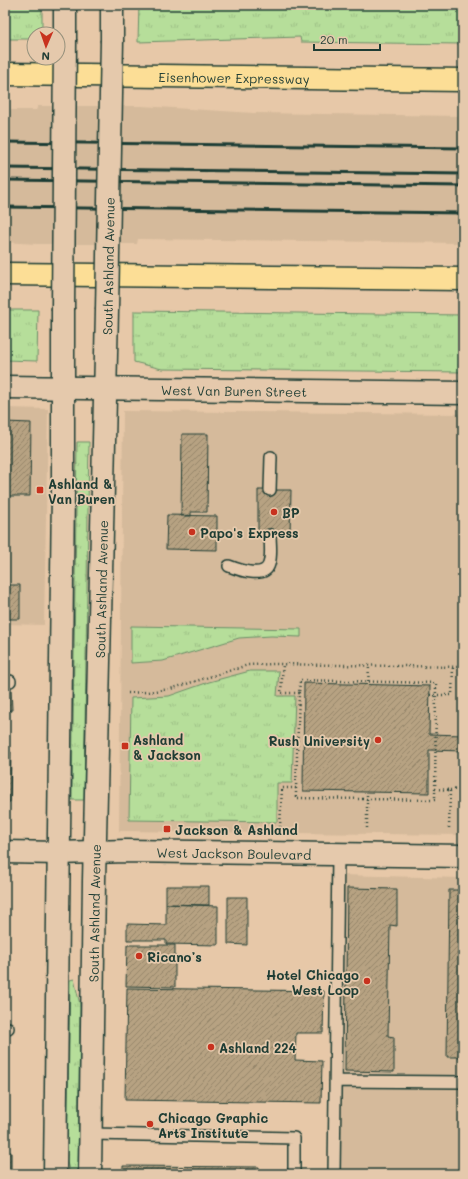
<svg xmlns="http://www.w3.org/2000/svg" width="468" height="1179" font-family="Mali,sans-serif">
	<style>
		.built { fill: #d5ba9b }
		.grass { fill: url(#grass-tufts); stroke: #6a8e67 }
		.building { fill: url(#building-hatch); stroke: #1f3d34 }
		.lines { fill: none; stroke-linecap: round; stroke-linejoin: round }
		.service-casing { stroke: #1f3d34; stroke-width: 14 }
		.tertiary-casing { stroke: #1f3d34; stroke-width: 25 }
		.secondary-casing { stroke: #1f3d34; stroke-width: 25 }
		.motorway-casing { stroke: #1f3d34; stroke-width: 25 }
		.path { stroke: #1f3d34; stroke-width: 2.5; stroke-dasharray: 1 3; stroke-linecap: butt }
		.service { stroke: #e5c9ac; stroke-width: 11 }
		.tertiary { stroke: #e5c9ac; stroke-width: 22 }
		.secondary { stroke: #e5c9ac; stroke-width: 22 }
		.motorway { stroke: #fcde96; stroke-width: 22 }
		.rail { stroke: #1f3d34; stroke-width: 3 }
		.secondary-bridge-casing { stroke: #1f3d34; stroke-width: 25; stroke-linecap: butt }
		.secondary-bridge { stroke: #e5c9ac; stroke-width: 22 }
		.poi-dot { fill: #c8321e; stroke: #e5c9ac; stroke-width: 1.5 }
		.labels { text-anchor: middle; dominant-baseline: central; stroke-width: 3.5; stroke-linejoin: round; paint-order: stroke }
		.street-label { font-size: 13px; fill: #1f3d34; stroke: #e5c9ac }
		.poi-label { font-size: 13px; font-weight: bold; fill: #1f3d34; stroke: #e5c9ac; text-anchor: start }
	</style>
	<defs>
		<pattern id="grass-tufts" width="24" height="20" patternUnits="userSpaceOnUse"><rect width="24" height="20" fill="#b6de9a"/><path d="M3 7l-1-3M5 7V3M7 7l1-3M15 17l-1-3M17 17v-4M19 17l1-3" fill="none" stroke="#9cbf85"/></pattern>
		<pattern id="building-hatch" width="6" height="6" patternUnits="userSpaceOnUse"><rect width="6" height="6" fill="#b7a282"/><path d="M-1 1l2-2M0 6l6-6M5 7l2-2" fill="none" stroke="#94856b"/></pattern>
	</defs>
	<rect width="100%" height="100%" fill="#e7c8a8"/>
	<filter id="ink" filterUnits="userSpaceOnUse"><feTurbulence type="fractalNoise" baseFrequency=".025" numOctaves="2"/><feDisplacementMap in="SourceGraphic" scale="8" xChannelSelector="R" yChannelSelector="G"/><feConvolveMatrix kernelMatrix="1 2 1 2 8 2 1 2 1" color-interpolation-filters="sRGB"/></filter>
	<g filter="url(#ink)">
		<!-- built -->
		<path class="built" d="M 38,106 L 141,106 L 254,113 L 463,116 L 463,243 L 138,239 L 137,244 L 36,244 L 5,242 L 5,110 L 36,110 Z
			M 5,408 L 48,409 L 44,625 L 5,624 Z
			M 123,411 L 463,414 L 463,835 L 119,831 Z
			M 338,875 L 463,878 L 463,1174 L 334,1174 Z"/>
		<!-- grass -->
		<path class="grass" d="M 5,5 L 42,5 L 42,34 L 34,34 L 34,39 L 5,39 Z
			M 139,5 L 463,5 L 463,44 L 301,42 L 300,37 L 138,42 Z
			M 5,310 L 38,310 L 37,361 L 5,360 Z
			M 134,311 L 463,315 L 463,372 L 162,369 L 134,362 Z
			M 77,442 L 89,442 L 84,800 L 72,800 Z
			M 131,626 L 301,629 L 301,637 L 271,636 L 239,638 L 163,661 L 131,663 Z
			M 250,671 L 279,671 L 277,696 L 295,696 L 292,783 L 277,783 L 277,822 L 129,820 L 131,698 L 169,696 L 209,682 Z
			M 74,979 L 80,1005 L 78,1174 L 70,1174 L 67,1162 L 70,980 Z"/>
		<!-- building -->
		<path class="building" d="M 5,422 L 31,423 L 30,496 L 5,496 Z
			M 182,434 L 208,434 L 207,512 L 191,512 L 191,516 L 181,516 Z
			M 258,490 L 291,490 L 290,535 L 258,535 Z
			M 167,515 L 217,516 L 217,550 L 166,549 Z
			M 5,585 L 20,585 L 20,619 L 5,619 Z
			M 304,683 L 430,686 L 429,734 L 463,735 L 463,751 L 429,750 L 429,793 L 303,791 Z
			M 5,688 L 11,688 L 12,710 L 5,711 Z
			M 5,752 L 11,752 L 10,802 L 5,802 Z
			M 166,886 L 209,886 L 209,905 L 166,904 Z
			M 347,888 L 397,889 L 397,926 L 390,925 L 388,1036 L 394,1037 L 394,1072 L 345,1071 Z
			M 449,890 L 463,890 L 463,1057 L 447,1057 Z
			M 228,897 L 247,897 L 247,945 L 228,944 Z
			M 166,904 L 218,906 L 218,945 L 166,944 L 166,940 L 127,940 L 127,924 L 166,925 Z
			M 127,945 L 175,945 L 175,987 L 126,986 Z
			M 127,988 L 324,991 L 323,1033 L 296,1033 L 295,1060 L 322,1061 L 321,1103 L 125,1100 Z
			M 5,1152 L 11,1152 L 11,1174 L 5,1174 Z
			M 123,1166 L 259,1167 L 259,1174 L 123,1174 Z"/>
		<g class="lines">
			<!-- service casing -->
			<g class="service-casing">
				<path id="service" d="M 270,490 L 271,457
					M 229,566 C 239,570 265,579 269,564 C 272,555 270,543 270,535
					M 5,681 L 10,681
					M 5,1028 L 8,1028
					M 335,1081 L 463,1082
					M 91,1134 L 294,1138 L 294,1174
					M 334,1174 L 338,855"/>
			</g>
			<!-- tertiary casing -->
			<g class="tertiary-casing">
				<g id="tertiary">
					<path id="s1" d="M 5,387 L 463,393"/>
					<path id="s2" d="M 5,852 L 59,853 L 126,851 L 463,856"/>
				</g>
			</g>
			<!-- secondary casing -->
			<g class="secondary-casing">
				<g id="secondary">
					<path d="M 65,39 L 65,5"/>
					<path d="M 112,40 L 112,5"/>
					<path d="M 55,1174 L 63,490 L 63,310"/>
					<path id="s3" d="M 90,1174 L 94,881 L 107,310"/>
				</g>
			</g>
			<!-- motorway casing -->
			<g class="motorway-casing">
				<g id="motorway">
					<path id="s4" d="M 5,74 L 463,80"/>
					<path d="M 5,274 L 463,279"/>
				</g>
			</g>
			<!-- path -->
			<path class="path" d="M 462,424 L 461,532 L 463,534
				M 368,685 L 369,666
				M 128,693 L 147,692 L 170,689 L 248,665 L 275,664 L 463,667
				M 430,695 L 452,695 L 453,667
				M 296,788 L 296,798 L 435,800 L 436,683 L 300,680 L 299,693
				M 435,789 L 450,790 L 449,829
				M 450,790 L 463,789
				M 280,827 L 282,788 L 296,788 L 299,693 L 281,693 L 283,664
				M 367,828 L 367,792"/>
			<!-- service -->
			<use href="#service" class="service"/>
			<!-- tertiary -->
			<use href="#tertiary" class="tertiary"/>
			<!-- secondary -->
			<use href="#secondary" class="secondary"/>
			<!-- motorway -->
			<use href="#motorway" class="motorway"/>
			<!-- rail -->
			<path class="rail" d="M 5,142 L 463,148
				M 5,168 L 463,174
				M 5,180 L 463,186
				M 5,207 L 463,213"/>
			<!-- secondary-bridge casing -->
			<g class="secondary-bridge-casing">
				<path id="secondary-bridge" d="M 63,310 L 65,39
					M 107,310 L 112,40"/>
			</g>
			<!-- secondary-bridge -->
			<use href="#secondary-bridge" class="secondary-bridge"/>
		</g>
	</g>
	<!-- markers -->
	<g class="poi-dot">
		<rect x="36" y="486" width="8" height="8" rx="2"/>
		<circle cx="274" cy="512" r="4"/>
		<circle cx="192" cy="532" r="4"/>
		<circle cx="378" cy="740" r="4"/>
		<rect x="121" y="742" width="8" height="8" rx="2"/>
		<rect x="163" y="825" width="8" height="8" rx="2"/>
		<circle cx="139" cy="956" r="4"/>
		<circle cx="367" cy="981" r="4"/>
		<circle cx="211" cy="1047" r="4"/>
		<circle cx="150" cy="1124" r="4"/>
	</g>
	<g class="labels">
		<!-- street labels -->
		<g class="street-label">
			<text stroke="none"><textPath href="#s4" startOffset="229">Eisenhower Expressway</textPath></text>
			<text transform="translate(108 266) rotate(-89)">South Ashland Avenue</text>
			<text stroke="none"><textPath href="#s1" startOffset="229">West Van Buren Street</textPath></text>
			<text stroke="none"><textPath href="#s3" startOffset="585">South Ashland Avenue</textPath></text>
			<text stroke="none"><textPath href="#s2" startOffset="229">West Jackson Boulevard</textPath></text>
			<text stroke="none"><textPath href="#s3" startOffset="261">South Ashland Avenue</textPath></text>
		</g>
		<!-- poi labels -->
		<g class="poi-label">
			<text x="48" y="483">Ashland &amp;<tspan x="48" dy="15">Van Buren</tspan></text>
			<text x="282" y="512">BP</text>
			<text x="200" y="532">Papo's Express</text>
			<text x="133" y="739">Ashland<tspan x="133" dy="15">&amp; Jackson</tspan></text>
			<text x="370" y="740" text-anchor="end">Rush University</text>
			<text x="175" y="829">Jackson &amp; Ashland</text>
			<text x="147" y="956">Ricano’s</text>
			<text x="359" y="974" text-anchor="end">Hotel Chicago<tspan x="359" dy="15">West Loop</tspan></text>
			<text x="219" y="1047">Ashland 224</text>
			<text x="158" y="1117">Chicago Graphic<tspan x="158" dy="15">Arts Institute</tspan></text>
		</g>
	</g>
	<!-- margin -->
	<rect width="468" height="1179" fill="none" stroke="#e5c9ac" stroke-width="20"/>
	<rect x="10" y="10" width="448" height="1159" fill="none" stroke="#1f3d34" stroke-width="1.5" filter="url(#ink)"/>
	<!-- north arrow -->
	<g transform="translate(46 46) rotate(182)"><circle r="19" fill="#e5c9ac" stroke="#96917c"/>
	<path d="M0-3L7 15L0 10L-7 15Z" fill="#c8321e"/>
	<text y="-6" font-size="11" font-weight="bold" text-anchor="middle" fill="#1f3d34">N</text>
	</g>
	<!-- scale -->
	<path d="M314 44v6h66v-6" fill="none" stroke="#1f3d34" stroke-width="2"/>
	<text x="320" y="44" font-size="12" fill="#1f3d34" stroke="#e5c9ac" stroke-width="3" paint-order="stroke">20 m</text>
</svg>
